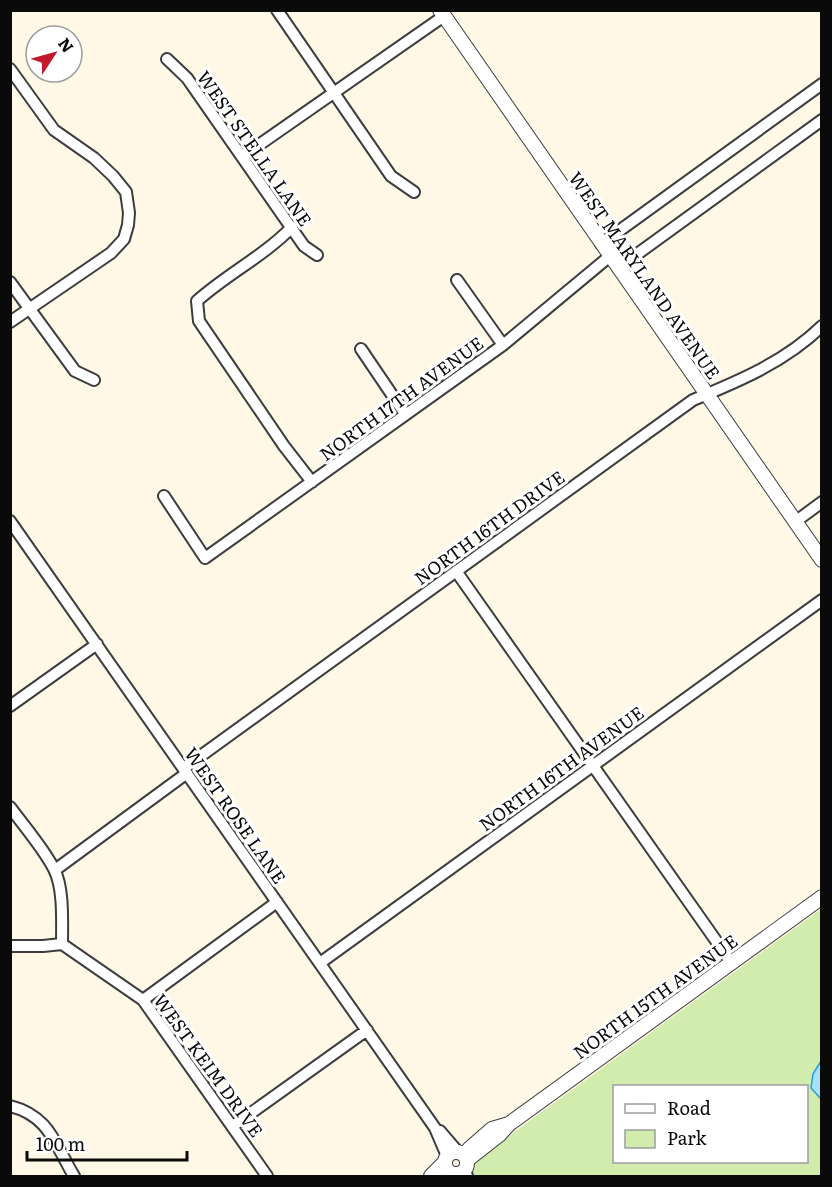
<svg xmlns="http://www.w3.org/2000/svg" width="832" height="1187" font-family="Literata,serif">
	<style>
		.green { fill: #d2ecae; fill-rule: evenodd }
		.water { fill: #a6e1fb; stroke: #289ed8; stroke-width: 1.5 }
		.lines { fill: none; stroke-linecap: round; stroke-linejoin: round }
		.minor-casing { stroke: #3d3d3d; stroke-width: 14 }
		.tertiary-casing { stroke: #3d3d3d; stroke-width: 16 }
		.minor { stroke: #fff; stroke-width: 10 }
		.tertiary { stroke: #fff; stroke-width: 14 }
		.labels { text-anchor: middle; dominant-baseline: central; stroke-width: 6; stroke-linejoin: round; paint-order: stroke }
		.street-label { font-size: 18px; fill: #0a0a0a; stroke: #fff }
	</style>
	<rect width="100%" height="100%" fill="#fff8e6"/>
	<!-- green -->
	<path class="green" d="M 821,909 L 821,1176 L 471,1176 L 469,1174 L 472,1164 L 477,1159 ZM 614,1086 L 806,1086 L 806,1162 L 614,1162 Z"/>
	<!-- water -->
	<path class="water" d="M 821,1061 L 821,1099 L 811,1088 L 813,1074 Z"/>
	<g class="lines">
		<!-- minor casing -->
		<g class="minor-casing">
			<path id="minor" d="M 277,10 L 391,176 L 414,192
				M 167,59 L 187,78 L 304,246 L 317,255
				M 10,69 L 54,130 L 94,158 L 113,176 L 126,192 L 129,213 L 128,225 L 124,239 L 111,253 L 10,322
				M 243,156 L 444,16
				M 292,227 C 264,256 227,274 197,301 L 199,321 L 284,446 L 312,482
				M 601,244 L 822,84
				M 618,268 L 822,120
				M 457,280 L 503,345
				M 10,282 L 75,371 L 94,380
				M 361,349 L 405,414
				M 164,496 L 205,558 L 503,345 L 610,256
				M 10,521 L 435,1128 L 447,1156
				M 795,522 L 822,502
				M 456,571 L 731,962
				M 10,706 L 97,644
				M 184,768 L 693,400 C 739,381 785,362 822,326
				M 10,807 C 24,826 44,849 54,869 C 64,888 62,922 62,944
				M 55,870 L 187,773
				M 62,944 L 143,1000 L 267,1176
				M 10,946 L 43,946 L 62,944
				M 320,963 L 822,600
				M 143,1000 L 277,902
				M 10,1106 C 50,1116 55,1145 74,1176
				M 233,1126 L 367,1030
				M 440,1131 L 458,1152
				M 464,1170 L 467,1176
				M 456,1174 L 457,1176"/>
		</g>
		<!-- tertiary casing -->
		<g class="tertiary-casing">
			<path id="tertiary" d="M 440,10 L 822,560
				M 469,1149 L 492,1129 L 509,1124
				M445 1163a11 11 0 1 1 22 0a11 11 0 1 1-22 0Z
				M 467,1160 L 499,1135 L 509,1124 L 822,897
				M 431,1176 L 444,1163"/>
		</g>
		<!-- minor -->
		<use href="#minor" class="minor"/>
		<!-- tertiary -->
		<use href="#tertiary" class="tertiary"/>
	</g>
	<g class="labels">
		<!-- street labels -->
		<g class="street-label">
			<text transform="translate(255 148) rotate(55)">WEST STELLA LANE</text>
			<text transform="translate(645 275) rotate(55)">WEST MARYLAND AVENUE</text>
			<text transform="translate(401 398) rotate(-36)">NORTH 17TH AVENUE</text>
			<text transform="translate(489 527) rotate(-36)">NORTH 16TH DRIVE</text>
			<text transform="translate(561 768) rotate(-36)">NORTH 16TH AVENUE</text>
			<text transform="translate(236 815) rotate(55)">WEST ROSE LANE</text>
			<text transform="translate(655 996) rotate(-36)">NORTH 15TH AVENUE</text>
			<text transform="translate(209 1065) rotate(54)">WEST KEIM DRIVE</text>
		</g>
	</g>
	<!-- border -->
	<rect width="832" height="1187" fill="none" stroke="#0a0a0a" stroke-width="24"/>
	<!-- legend -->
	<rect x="613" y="1085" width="195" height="78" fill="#ffffff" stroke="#9d9d9d" stroke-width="1.5"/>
	<rect x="625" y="1104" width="30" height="9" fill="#ffffff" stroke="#9d9d9d" stroke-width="1.5"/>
	<text x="667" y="1115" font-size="18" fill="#0a0a0a">Road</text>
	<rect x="625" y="1130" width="30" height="18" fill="#d2ecae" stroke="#9d9d9d" stroke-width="1.5"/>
	<text x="667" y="1145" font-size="18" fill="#0a0a0a">Park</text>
	<!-- north arrow -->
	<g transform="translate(54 54) rotate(54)"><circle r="28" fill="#ffffff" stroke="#9d9d9d" stroke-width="1.5"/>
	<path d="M0-4.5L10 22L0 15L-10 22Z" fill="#c3182c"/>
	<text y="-9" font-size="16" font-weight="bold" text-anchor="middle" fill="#0a0a0a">N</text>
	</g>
	<!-- scale -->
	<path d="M27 1151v9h160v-9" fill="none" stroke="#0a0a0a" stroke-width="3"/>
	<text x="36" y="1151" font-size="18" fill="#0a0a0a" stroke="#ffffff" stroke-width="4.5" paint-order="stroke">100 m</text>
</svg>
